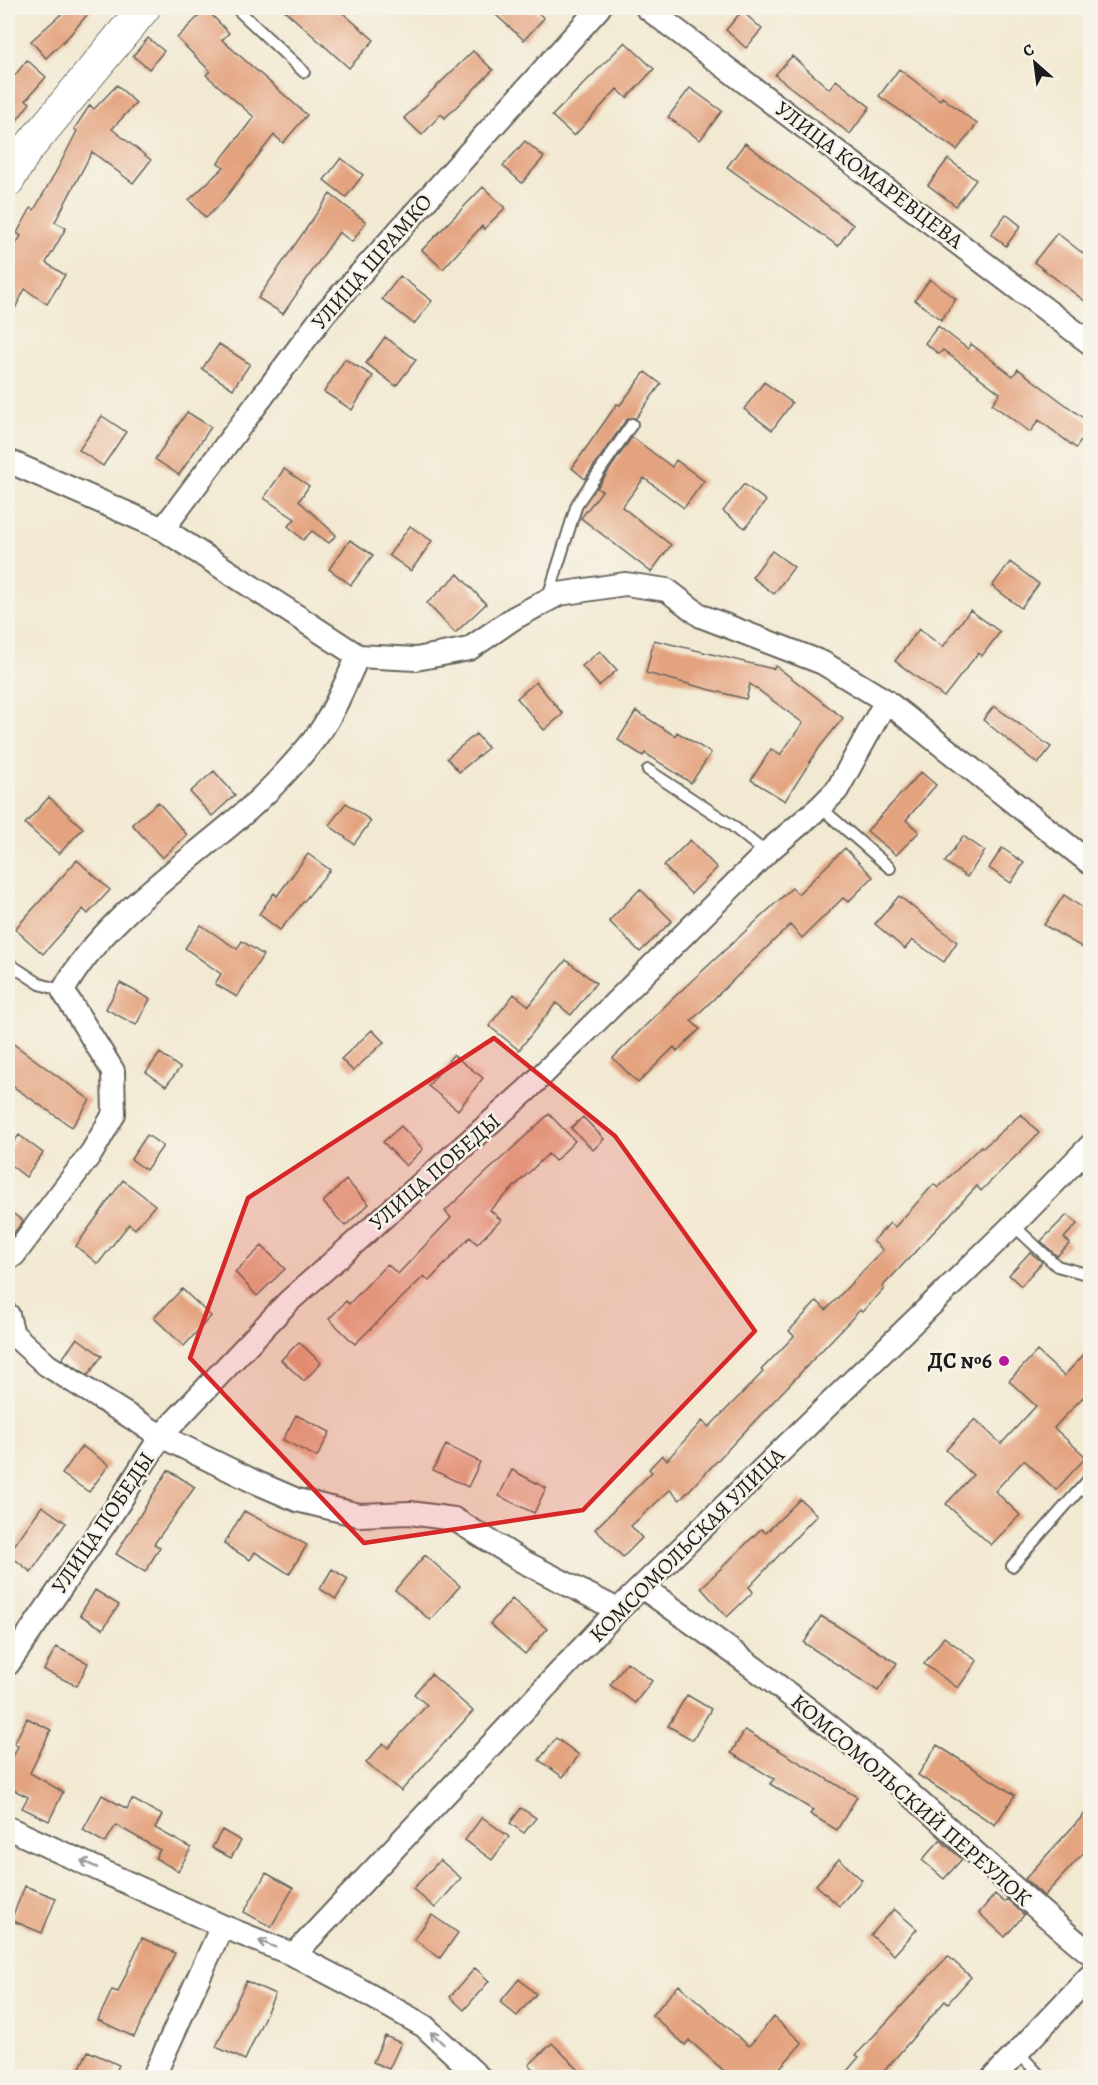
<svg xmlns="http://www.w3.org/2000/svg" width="1098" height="2085" font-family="Alegreya,serif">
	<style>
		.building { fill: #e4a37f }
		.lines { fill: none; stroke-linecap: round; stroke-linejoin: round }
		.lane-casing { stroke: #67645c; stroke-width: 14 }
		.street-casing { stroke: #67645c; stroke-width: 26 }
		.secondary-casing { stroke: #67645c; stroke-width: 34 }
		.lane { stroke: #fff; stroke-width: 10 }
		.street { stroke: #fff; stroke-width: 22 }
		.secondary { stroke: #fff; stroke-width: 32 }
		.oneway { stroke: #999 }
		.marked { fill: #d62828; fill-opacity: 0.2; stroke: #d62828; stroke-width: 4.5; stroke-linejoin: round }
		.poi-dot { fill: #b5179e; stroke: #f7f3e8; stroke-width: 2 }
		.labels { text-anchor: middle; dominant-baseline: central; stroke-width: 5; stroke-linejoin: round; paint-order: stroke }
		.street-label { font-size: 22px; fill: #1c1c1c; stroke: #f7f3e8 }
		.poi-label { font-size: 22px; font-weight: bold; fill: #1c1c1c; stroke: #f7f3e8; text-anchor: end }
	</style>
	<rect width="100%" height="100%" fill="#f7f3e8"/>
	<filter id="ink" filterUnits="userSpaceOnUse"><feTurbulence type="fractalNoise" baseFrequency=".0167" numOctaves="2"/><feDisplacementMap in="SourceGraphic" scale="12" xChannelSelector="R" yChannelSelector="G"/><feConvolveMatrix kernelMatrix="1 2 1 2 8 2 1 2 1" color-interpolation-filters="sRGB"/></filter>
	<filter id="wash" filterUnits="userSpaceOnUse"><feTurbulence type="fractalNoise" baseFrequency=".008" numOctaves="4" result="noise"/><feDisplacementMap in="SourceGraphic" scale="24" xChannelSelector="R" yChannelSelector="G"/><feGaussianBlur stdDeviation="1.35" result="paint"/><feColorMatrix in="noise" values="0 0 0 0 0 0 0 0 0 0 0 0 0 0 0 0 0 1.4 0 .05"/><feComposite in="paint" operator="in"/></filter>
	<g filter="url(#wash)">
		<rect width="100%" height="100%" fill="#f2e9d2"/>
		<g id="blocks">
			<!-- building -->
			<path class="building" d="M 68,8 L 93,8 L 69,36 L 46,58 L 31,41 Z
				M 282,8 L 337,8 L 374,40 L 349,68 Z
				M 488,8 L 532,8 L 544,18 L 524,40 Z
				M 206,9 L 229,33 L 222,40 L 307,115 L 283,143 L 274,135 L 222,202 L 206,218 L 189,200 L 224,167 L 218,163 L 254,117 L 206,75 L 210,71 L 177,38 Z
				M 742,11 L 762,29 L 746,48 L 726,30 Z
				M 148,38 L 164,51 L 149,69 L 133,56 Z
				M 625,42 L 654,69 L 627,98 L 617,89 L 574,136 L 552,116 Z
				M 473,51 L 493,70 L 445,118 L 441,114 L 422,135 L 404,118 Z
				M 792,56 L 829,89 L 836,80 L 870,107 L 850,134 L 775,75 Z
				M 27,60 L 46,77 L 26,100 L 30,103 L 8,132 L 8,84 Z
				M 899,69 L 940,100 L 942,97 L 977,124 L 957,150 L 879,96 Z
				M 117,85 L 136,103 L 112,129 L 151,160 L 133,183 L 92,152 L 55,222 L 66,228 L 46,263 L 65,275 L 47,304 L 25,289 L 8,322 L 8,257 L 21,236 L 17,233 L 31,208 L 34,210 L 58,168 L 77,131 L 74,129 L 90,105 L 94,109 Z
				M 690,88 L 722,111 L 700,140 L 668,117 Z
				M 525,141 L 544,157 L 522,183 L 503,166 Z
				M 745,143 L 853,225 L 838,246 L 727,167 Z
				M 341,158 L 363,175 L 346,197 L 324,180 Z
				M 948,159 L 976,180 L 956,206 L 928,185 Z
				M 483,187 L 505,208 L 484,229 L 482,226 L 443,269 L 422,250 Z
				M 330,194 L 366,222 L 352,242 L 339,232 L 283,314 L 258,298 Z
				M 1006,214 L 1021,226 L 1006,246 L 991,234 Z
				M 1057,233 L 1090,259 L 1090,305 L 1034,262 Z
				M 400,276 L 432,301 L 414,324 L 382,299 Z
				M 930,279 L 956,299 L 941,320 L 915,300 Z
				M 938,326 L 968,349 L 971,344 L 1013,376 L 1018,369 L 1090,423 L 1090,428 L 1076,448 L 1039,420 L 1030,432 L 992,404 L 1000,393 L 943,350 L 939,354 L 925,343 Z
				M 385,337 L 416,360 L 396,386 L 366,363 Z
				M 219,344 L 250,364 L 233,389 L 202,369 Z
				M 345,359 L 373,376 L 352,410 L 324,392 Z
				M 645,372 L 661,384 L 636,418 L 626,420 L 585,479 L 572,468 L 617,404 L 620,405 Z
				M 764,382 L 792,403 L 772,430 L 744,409 Z
				M 187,412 L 211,427 L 179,475 L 155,459 Z
				M 102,416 L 126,432 L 103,466 L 79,450 Z
				M 632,437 L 672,467 L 676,460 L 704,481 L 684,508 L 644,478 L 622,507 L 671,545 L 651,572 L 581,518 L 602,491 L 597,488 Z
				M 284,469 L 309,486 L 299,501 L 336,535 L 329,543 L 312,531 L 303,540 L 288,526 L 295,519 L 264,498 Z
				M 744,484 L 766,501 L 745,528 L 723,511 Z
				M 410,526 L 432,541 L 411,571 L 389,555 Z
				M 350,540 L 373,555 L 351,585 L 329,569 Z
				M 772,551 L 794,567 L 774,594 L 752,577 Z
				M 1010,562 L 1039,584 L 1021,608 L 992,586 Z
				M 458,574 L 486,604 L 455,633 L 427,603 Z
				M 970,610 L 1000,632 L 982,656 L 978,653 L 944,697 L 895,661 L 919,629 L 943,647 Z
				M 654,640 L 773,669 L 776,666 L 843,718 L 819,748 L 785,801 L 751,780 L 771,749 L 780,755 L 803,723 L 750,684 L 746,699 L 646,673 Z
				M 600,651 L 617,670 L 599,686 L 582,666 Z
				M 536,682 L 563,714 L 544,730 L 517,698 Z
				M 994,706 L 1051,747 L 1038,764 L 983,720 Z
				M 636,711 L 675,736 L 677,732 L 711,753 L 691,783 L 645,753 L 643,756 L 618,740 Z
				M 476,734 L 488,748 L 459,772 L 447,758 Z
				M 214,771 L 235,795 L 212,816 L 190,792 Z
				M 921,772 L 936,785 L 906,820 L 919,832 L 896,855 L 867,831 Z
				M 49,797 L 83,828 L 59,854 L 25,824 Z
				M 158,802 L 187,835 L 162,858 L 132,824 Z
				M 346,803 L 371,821 L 354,844 L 329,825 Z
				M 963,836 L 985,851 L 967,877 L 945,862 Z
				M 690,840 L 717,868 L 691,894 L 664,866 Z
				M 845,848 L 873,877 L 848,902 L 843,898 L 802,938 L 790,925 L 691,1021 L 700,1029 L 677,1051 L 674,1047 L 638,1083 L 613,1058 L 671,1000 L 792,888 L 798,894 Z
				M 1002,848 L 1024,863 L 1011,883 L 989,868 Z
				M 308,854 L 330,870 L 280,930 L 259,914 L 274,893 L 277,896 Z
				M 77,860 L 110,890 L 88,914 L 83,909 L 43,954 L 15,929 Z
				M 640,889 L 672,921 L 640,952 L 609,921 Z
				M 1064,895 L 1090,913 L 1090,952 L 1044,925 Z
				M 899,896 L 957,942 L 944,962 L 912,940 L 905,949 L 875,924 Z
				M 201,925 L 237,949 L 242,941 L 263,955 L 237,997 L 215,984 L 221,974 L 185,948 Z
				M 566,960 L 596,983 L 571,1015 L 556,1003 L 519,1050 L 489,1026 L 514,994 L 529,1006 Z
				M 120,983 L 150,999 L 136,1025 L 106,1009 Z
				M 372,1030 L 384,1042 L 353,1071 L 341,1059 Z
				M 8,1040 L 90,1100 L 72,1127 L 8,1083 Z
				M 160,1053 L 180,1068 L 166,1086 L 146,1072 Z
				M 453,1055 L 483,1078 L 458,1110 L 428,1086 Z
				M 549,1114 L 575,1141 L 555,1161 L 548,1154 L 490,1210 L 501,1220 L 477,1244 L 470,1237 L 429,1281 L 424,1276 L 355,1344 L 329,1319 L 346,1301 L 349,1304 L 387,1264 L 398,1274 L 451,1218 L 445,1211 Z
				M 1021,1114 L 1039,1133 L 981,1191 L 977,1186 L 882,1287 L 884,1289 L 862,1312 L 860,1310 L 680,1500 L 670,1490 L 631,1526 L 642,1538 L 623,1557 L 595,1529 L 652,1472 L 649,1469 L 662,1455 L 667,1460 L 702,1421 L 709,1427 L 763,1372 L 761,1370 L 794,1336 L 789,1331 L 817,1301 L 826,1310 L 883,1250 L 873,1241 L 890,1223 L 895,1227 L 934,1184 L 938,1188 L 981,1146 L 983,1148 Z
				M 583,1117 L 604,1139 L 593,1150 L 571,1128 Z
				M 401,1126 L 423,1149 L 406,1166 L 383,1142 Z
				M 19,1135 L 43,1153 L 26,1177 L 8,1163 L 8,1150 Z
				M 147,1135 L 163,1146 L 146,1170 L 131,1159 Z
				M 123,1180 L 155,1205 L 135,1229 L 129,1224 L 98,1264 L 76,1246 Z
				M 346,1180 L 369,1204 L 345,1226 L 323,1202 Z
				M 8,1210 L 23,1221 L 8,1241 Z
				M 1067,1215 L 1077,1224 L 1064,1238 L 1070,1243 L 1057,1256 L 1041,1241 Z
				M 262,1246 L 285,1269 L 257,1296 L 235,1272 Z
				M 1030,1252 L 1042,1262 L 1021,1286 L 1009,1275 Z
				M 182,1289 L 211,1316 L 184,1346 L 154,1318 Z
				M 77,1338 L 102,1356 L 88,1375 L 62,1359 Z
				M 299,1342 L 321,1363 L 304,1381 L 281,1360 Z
				M 1090,1348 L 1090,1404 L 1083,1397 L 1054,1428 L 1086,1457 L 1056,1490 L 1024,1460 L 995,1491 L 1020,1515 L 991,1545 L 946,1504 L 973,1475 L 946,1450 L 975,1419 L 1001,1444 L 1036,1406 L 1009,1381 L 1037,1351 L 1064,1376 Z
				M 296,1415 L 330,1432 L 317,1457 L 283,1440 Z
				M 446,1445 L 480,1462 L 468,1487 L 433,1470 Z
				M 82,1446 L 109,1465 L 89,1492 L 62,1474 Z
				M 168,1470 L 195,1487 L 154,1544 L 160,1547 L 145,1572 L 116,1554 Z
				M 512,1470 L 546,1488 L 534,1513 L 499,1496 Z
				M 800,1499 L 817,1515 L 749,1587 L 753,1592 L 727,1617 L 701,1588 L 761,1529 L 766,1533 Z
				M 42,1506 L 66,1523 L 31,1572 L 8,1554 Z
				M 244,1511 L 307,1545 L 289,1574 L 255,1552 L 250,1560 L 224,1544 Z
				M 425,1555 L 460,1586 L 430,1620 L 395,1590 Z
				M 332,1569 L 348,1579 L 336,1599 L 320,1589 Z
				M 95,1590 L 119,1605 L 103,1629 L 80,1615 Z
				M 512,1599 L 547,1629 L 525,1654 L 490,1624 Z
				M 821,1616 L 897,1663 L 878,1691 L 804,1643 Z
				M 944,1637 L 977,1661 L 958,1688 L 924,1664 Z
				M 56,1647 L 88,1663 L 77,1686 L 44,1670 Z
				M 627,1662 L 652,1681 L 635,1703 L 610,1685 Z
				M 431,1674 L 473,1711 L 401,1791 L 366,1763 L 383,1743 L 388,1748 L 427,1705 L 414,1694 Z
				M 687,1695 L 711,1709 L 693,1740 L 668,1726 Z
				M 27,1718 L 51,1730 L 30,1773 L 63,1792 L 49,1821 L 22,1808 L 28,1797 L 8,1787 L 8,1768 L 18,1746 L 14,1744 Z
				M 745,1730 L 857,1797 L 837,1830 L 810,1814 L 813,1810 L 770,1784 L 774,1779 L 731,1753 Z
				M 556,1738 L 579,1755 L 563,1777 L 539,1760 Z
				M 937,1745 L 1015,1795 L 995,1825 L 918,1775 Z
				M 102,1795 L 127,1809 L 132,1799 L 162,1815 L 155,1828 L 191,1848 L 178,1871 L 155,1858 L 160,1850 L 116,1825 L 105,1843 L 83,1830 Z
				M 521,1808 L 536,1818 L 524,1833 L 510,1823 Z
				M 1090,1808 L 1090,1846 L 1044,1896 L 1025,1879 Z
				M 482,1817 L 509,1837 L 492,1860 L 465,1840 Z
				M 222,1830 L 241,1841 L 231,1858 L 212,1848 Z
				M 940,1840 L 962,1859 L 944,1879 L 922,1860 Z
				M 839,1859 L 862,1880 L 839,1906 L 816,1885 Z
				M 440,1860 L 461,1878 L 435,1908 L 413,1889 Z
				M 266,1873 L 293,1888 L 271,1927 L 244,1912 Z
				M 25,1886 L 56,1898 L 42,1933 L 11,1920 Z
				M 995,1894 L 1004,1902 L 1007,1899 L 1024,1915 L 1005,1937 L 979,1913 Z
				M 894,1909 L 917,1929 L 894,1955 L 871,1935 Z
				M 432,1915 L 458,1933 L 440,1958 L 414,1939 Z
				M 142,1938 L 175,1953 L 134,2037 L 98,2020 L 112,1990 L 118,1992 Z
				M 948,1956 L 971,1977 L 948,2003 L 945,2001 L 878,2078 L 841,2078 L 859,2057 L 856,2055 Z
				M 475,1968 L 489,1981 L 464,2010 L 450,1997 Z
				M 519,1979 L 536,1994 L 517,2016 L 500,2002 Z
				M 246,1981 L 275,1994 L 245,2060 L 216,2047 Z
				M 679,1985 L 749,2046 L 774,2017 L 802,2043 L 771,2078 L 732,2078 L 689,2040 L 685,2045 L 652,2015 Z
				M 385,2036 L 401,2043 L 389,2069 L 373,2062 Z
				M 552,2043 L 587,2078 L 542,2078 L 529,2065 Z
				M 88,2051 L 119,2065 L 113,2078 L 75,2078 Z"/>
		</g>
	</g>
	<g filter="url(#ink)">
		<use href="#blocks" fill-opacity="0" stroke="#67645c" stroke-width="1.5"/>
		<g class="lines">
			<!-- lane casing -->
			<g class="lane-casing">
				<path id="lane" d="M 236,8 L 304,72
					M 548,597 L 577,504 L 632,424
					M 648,770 L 730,824 L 766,853
					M 820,807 L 890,868
					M 8,963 L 40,984 L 63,991
					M 1013,1225 L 1057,1266 L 1090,1275
					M 1012,1566 L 1090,1478
					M 1018,2052 L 1042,2078"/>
			</g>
			<!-- street casing -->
			<g class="street-casing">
				<path id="street" d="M 647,8 L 1090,343
					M 8,461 L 163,529 L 358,656
					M 163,529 L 325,313 L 599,8
					M 358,656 L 416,659 L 469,649 L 514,618 L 559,594 L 625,584 L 667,590 L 701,616 L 823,663 L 886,701 L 1090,863
					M 8,1259 L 14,1255 L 92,1152 L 114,1114 L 113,1071 L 63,991 C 103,917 190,862 251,807 C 272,788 302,756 319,733 C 335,711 346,681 358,656
					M 8,1315 L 13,1334 L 47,1365 L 161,1436 L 253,1481 L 297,1500 L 359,1515 L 410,1513 L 454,1519 L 522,1561 L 618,1610
					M 642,1587 C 721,1642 798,1699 871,1760 C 945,1823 1015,1892 1090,1953
					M 8,1664 L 113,1512 L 161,1436 L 289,1301 L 527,1090 L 766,853 L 820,807 L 837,790 L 886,701
					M 8,1828 L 222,1926 L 294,1955 L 357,1988 L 424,2026 L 480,2078
					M 294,1955 L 618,1610 L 1013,1225 L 1090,1146
					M 153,2078 L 222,1926
					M 993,2078 L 1090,1976"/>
			</g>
			<!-- secondary casing -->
			<g class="secondary-casing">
				<path id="secondary" d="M 8,181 L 25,152 L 144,8"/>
			</g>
			<!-- lane -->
			<use href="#lane" class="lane"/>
			<!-- street -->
			<use href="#street" class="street"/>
			<!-- secondary -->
			<use href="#secondary" class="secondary"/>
		</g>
		<!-- one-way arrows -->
		<defs><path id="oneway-shaft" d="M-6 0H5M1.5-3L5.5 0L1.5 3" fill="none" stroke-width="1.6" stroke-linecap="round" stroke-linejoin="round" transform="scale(1.5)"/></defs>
		<g class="oneway">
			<use href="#oneway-shaft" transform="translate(89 1864) rotate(-156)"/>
			<use href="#oneway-shaft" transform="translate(267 1944) rotate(-158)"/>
			<use href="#oneway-shaft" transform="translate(437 2038) rotate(-137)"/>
		</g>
	</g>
	<!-- marked area -->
	<path class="marked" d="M 494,1038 L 615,1136 L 755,1331 L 583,1510 L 364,1543 L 190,1358 L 248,1198 Z"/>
	<!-- markers -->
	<circle class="poi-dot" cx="1004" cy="1361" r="6"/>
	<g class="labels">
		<!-- street labels -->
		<g class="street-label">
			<text transform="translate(869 175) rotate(37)">УЛИЦА КОМАРЕВЦЕВА</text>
			<text transform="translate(372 262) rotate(-49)">УЛИЦА ШРАМКО</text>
			<text transform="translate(435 1172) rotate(-41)">УЛИЦА ПОБЕДЫ</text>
			<text transform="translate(103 1523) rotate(-56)">УЛИЦА ПОБЕДЫ</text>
			<text transform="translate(687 1545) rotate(-45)">КОМСОМОЛЬСКАЯ УЛИЦА</text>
			<text transform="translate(911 1800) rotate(41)">КОМСОМОЛЬСКИЙ ПЕРЕУЛОК</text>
		</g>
		<!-- poi labels -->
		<g class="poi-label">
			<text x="992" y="1361">ДС №6</text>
		</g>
	</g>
	<!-- margin -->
	<rect width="1098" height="2085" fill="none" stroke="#f7f3e8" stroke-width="30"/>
	<!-- north arrow -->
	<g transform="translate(1035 63) rotate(332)" stroke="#f7f3e8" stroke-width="4.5" paint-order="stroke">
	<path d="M0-4.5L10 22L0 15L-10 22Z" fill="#1c1c1c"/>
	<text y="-9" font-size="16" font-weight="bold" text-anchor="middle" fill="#1c1c1c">С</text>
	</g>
</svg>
